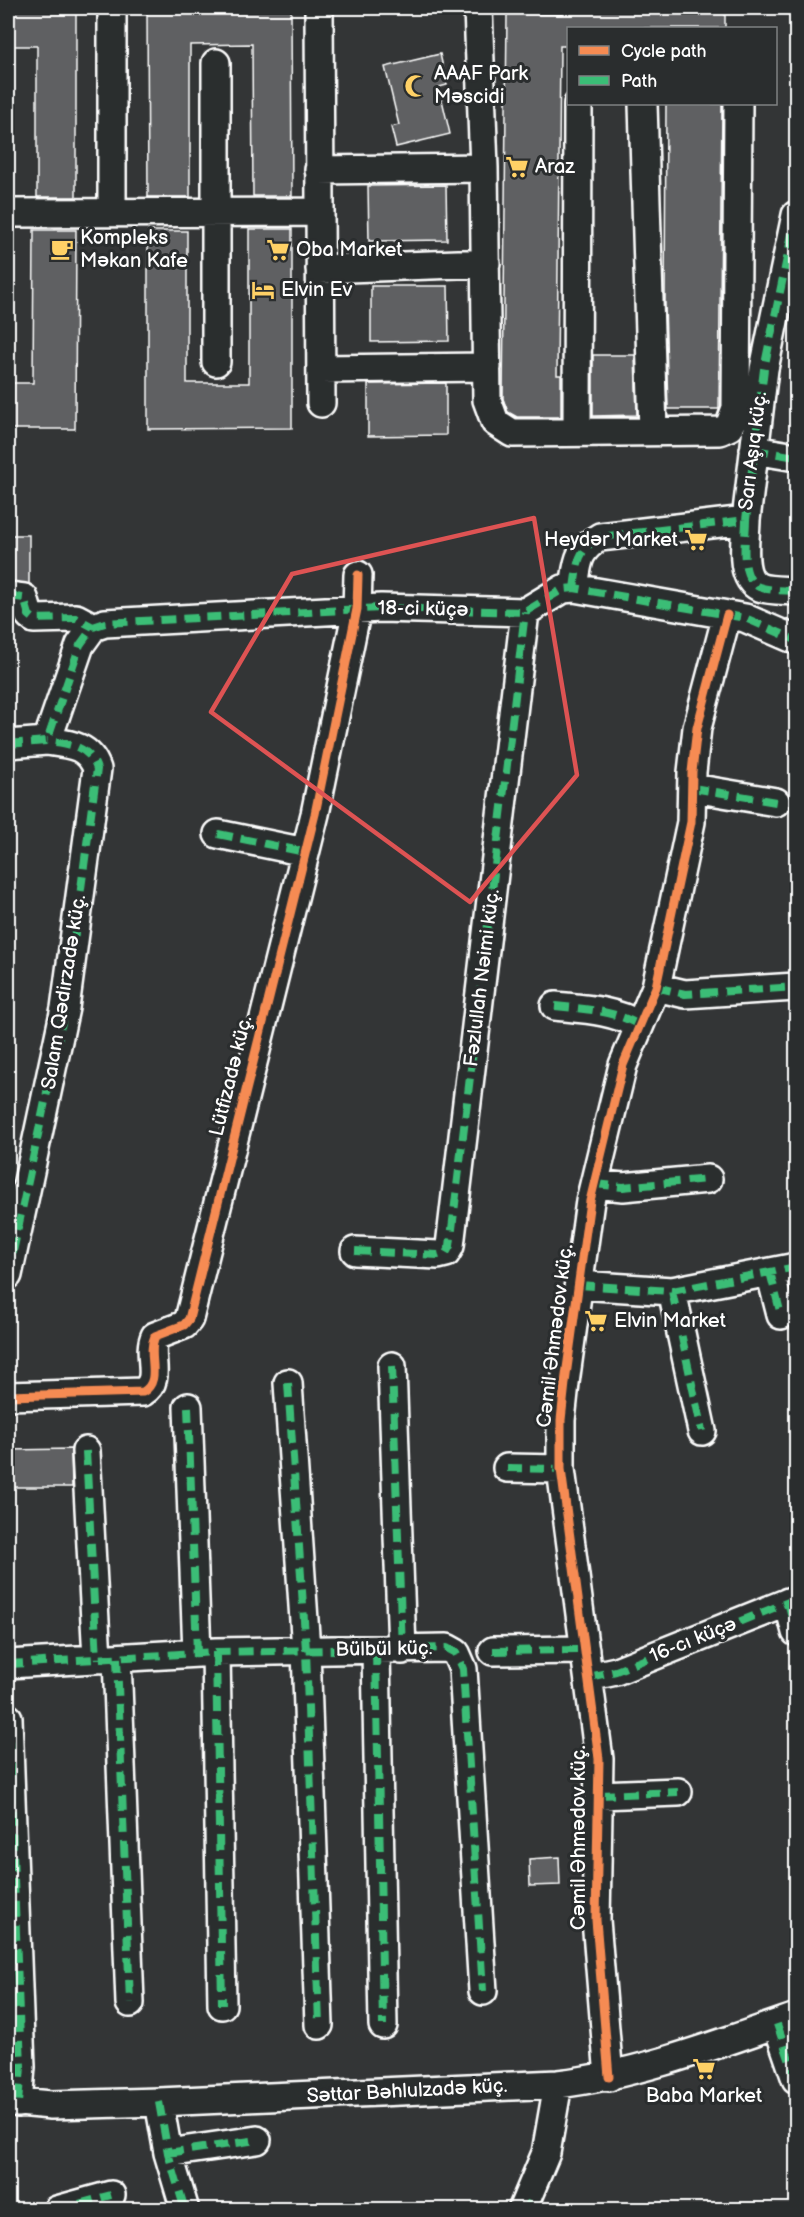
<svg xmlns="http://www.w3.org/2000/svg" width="804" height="2217" font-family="'Balsamiq Sans',sans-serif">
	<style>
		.building { fill: #5f6162; stroke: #fff; stroke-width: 1.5 }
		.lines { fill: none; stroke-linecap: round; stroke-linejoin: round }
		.minor-casing { stroke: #fff; stroke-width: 32 }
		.minor { stroke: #2a2d2e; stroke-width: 27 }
		.quiet { stroke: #3abd76; stroke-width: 8; stroke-dasharray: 15 8; stroke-linecap: butt }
		.cycleway-casing { stroke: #2a2d2e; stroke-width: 13 }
		.cycleway { stroke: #f68b52; stroke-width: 9 }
		.marked { fill: none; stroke: #de5353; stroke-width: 4.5; stroke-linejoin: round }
		.labels { text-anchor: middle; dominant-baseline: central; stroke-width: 6; stroke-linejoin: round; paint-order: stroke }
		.poi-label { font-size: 20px; fill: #fff; stroke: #2a2d2e; text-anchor: start }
		.street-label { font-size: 20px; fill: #fff; stroke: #2a2d2e }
	</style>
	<rect width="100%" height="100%" fill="#333536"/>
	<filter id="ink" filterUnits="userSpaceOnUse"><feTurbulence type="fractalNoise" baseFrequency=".0167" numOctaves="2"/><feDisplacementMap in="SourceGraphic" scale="12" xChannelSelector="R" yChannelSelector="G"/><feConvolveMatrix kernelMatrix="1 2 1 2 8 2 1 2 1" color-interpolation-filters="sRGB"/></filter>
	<g filter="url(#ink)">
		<!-- building -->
		<path class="building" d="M 8,8 L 76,8 L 76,197 L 37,197 L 37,46 L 8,46 Z
			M 147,8 L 291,8 L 292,196 L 253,196 L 252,44 L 190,45 L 190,197 L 148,197 Z
			M 562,8 L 655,8 L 655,11 L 725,12 L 725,28 L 568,28 L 568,46 L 560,46 L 557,375 L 561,375 L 561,417 L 517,417 L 508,412 L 503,399 L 507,14 L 562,14 Z
			M 440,54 L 447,85 L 439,87 L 450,134 L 396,147 L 391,127 L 399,125 L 385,67 Z
			M 666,104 L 722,104 L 719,409 L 668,409 L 665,304 Z
			M 446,185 L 447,240 L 369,241 L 368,186 Z
			M 249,229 L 292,229 L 292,428 L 148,429 L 148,231 L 187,231 L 187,383 L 249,383 Z
			M 34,230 L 76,230 L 75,429 L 8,429 L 8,383 L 33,383 Z
			M 371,286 L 448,286 L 449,341 L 371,342 Z
			M 593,355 L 635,355 L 637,415 L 593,416 Z
			M 446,383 L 446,435 L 368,436 L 368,384 Z
			M 8,535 L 29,535 L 29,584 L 8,581 Z
			M 71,1449 L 72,1487 L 9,1487 L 8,1450 Z
			M 559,1857 L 560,1885 L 530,1886 L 529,1859 Z"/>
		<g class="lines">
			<!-- minor casing -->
			<g class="minor-casing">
				<path id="minor" d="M 319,8 L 321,403
					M 478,8 L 484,168 L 487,400 L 495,422 L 512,433 L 720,431 L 729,427 L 736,408 L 738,104
					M 643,104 L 653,431
					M 319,170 L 484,168
					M 112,211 L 112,8
					M 8,213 L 319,212
					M 320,269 L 486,263
					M 216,362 L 216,63
					M 321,369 L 487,367
					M 577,432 L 578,104
					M 754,450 L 796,457
					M 746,520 C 746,538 738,577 759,587 C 769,591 786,590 796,591
					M 574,588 C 578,563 576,551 600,537 L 746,520 L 764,369 L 796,215
					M 8,596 L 24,598 L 29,615 L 34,619 L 76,618 L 93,627
					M 8,744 L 47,741 L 80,645 L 93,627 L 105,623 L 381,608 L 525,612 L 563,589 L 574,588 L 745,618 L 796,640
					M 693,788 L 776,802
					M 218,834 L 305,852
					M 656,987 L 685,994 L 796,987
					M 555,1006 C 584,1009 613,1010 639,1025
					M 595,1184 L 623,1187 L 708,1179
					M 355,1251 L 438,1255 L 446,1253 L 450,1246 L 525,612
					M 770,1272 L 781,1315
					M 8,1275 L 65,1008 L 97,769 C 89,745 69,744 47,741
					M 579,1285 L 672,1291 L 796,1267
					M 672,1291 L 702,1431
					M 392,1366 L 402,1650
					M 288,1383 L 306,1650 L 319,2025
					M 8,1396 L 143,1392 C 163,1380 146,1355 155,1336 L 184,1325 L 189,1319 L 315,814 L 357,609 L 358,575
					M 188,1407 L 197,1653
					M 86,1451 L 97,1659
					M 507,1468 L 561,1469
					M 788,1602 L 796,1632
					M 376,1651 L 383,2025
					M 493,1651 L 585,1650
					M 216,1652 L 222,2005
					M 117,1658 L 130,2003
					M 8,1664 L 216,1652 L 447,1648 L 456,1653 L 463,1669 L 483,1991
					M 589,1677 L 616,1671 L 796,1599
					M 8,1718 L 21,2067 L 18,2103
					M 599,1795 L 678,1792
					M 777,2024 L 796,2079
					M 609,2077 L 596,1920 L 599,1759 L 561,1469 L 561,1420 L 565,1383 L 590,1201 L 623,1065 L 656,987 L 691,822 L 692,772 L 697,728 L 727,615
					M 8,2101 L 51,2105 L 159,2102 L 558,2084 C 640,2074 718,2044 796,2017
					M 159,2102 L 168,2153 L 185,2210
					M 168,2153 L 257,2140
					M 57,2210 L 111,2195
					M 522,2210 L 546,2153 L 558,2084"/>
			</g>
			<!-- minor -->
			<use href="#minor" class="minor"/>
			<!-- quiet -->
			<path class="quiet" d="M 754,450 L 796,457
				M 746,520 C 746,538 738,577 759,587 C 769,591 786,590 796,591
				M 574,588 C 578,563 576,551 600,537 L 746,520 L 764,369 L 796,215
				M 8,596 L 24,598 L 29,615 L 34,619 L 76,618 L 93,627
				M 8,744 L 47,741 L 80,645 L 93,627 L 105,623 L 381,608 L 525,612 L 563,589 L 574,588 L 745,618 L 796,640
				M 693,788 L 776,802
				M 218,834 L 305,852
				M 656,987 L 685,994 L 796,987
				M 555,1006 C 584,1009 613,1010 639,1025
				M 595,1184 L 623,1187 L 708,1179
				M 355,1251 L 438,1255 L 446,1253 L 450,1246 L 525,612
				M 770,1272 L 781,1315
				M 8,1275 L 65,1008 L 97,769 C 89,745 69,744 47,741
				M 579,1285 L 672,1291 L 796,1267
				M 672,1291 L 702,1431
				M 392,1366 L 402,1650
				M 288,1383 L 306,1650 L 319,2025
				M 188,1407 L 197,1653
				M 86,1451 L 97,1659
				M 507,1468 L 561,1469
				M 788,1602 L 796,1632
				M 376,1651 L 383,2025
				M 493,1651 L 585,1650
				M 216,1652 L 222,2005
				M 117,1658 L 130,2003
				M 8,1664 L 216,1652 L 447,1648 L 456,1653 L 463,1669 L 483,1991
				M 589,1677 L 616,1671 L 796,1599
				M 8,1718 L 21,2067 L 18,2103
				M 599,1795 L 678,1792
				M 777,2024 L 796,2079
				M 159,2102 L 168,2153 L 185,2210
				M 168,2153 L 257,2140
				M 525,2203 L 534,2210
				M 57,2210 L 111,2195"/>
			<!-- cycleway casing -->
			<g class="cycleway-casing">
				<path id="cycleway" d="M 8,1396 L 143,1392 C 163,1380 146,1355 155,1336 L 184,1325 L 189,1319 L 315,814 L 357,609 L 358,575
					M 609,2077 L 596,1920 L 599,1759 L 561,1469 L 561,1420 L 565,1383 L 590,1201 L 623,1065 L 656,987 L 691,822 L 692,772 L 697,728 L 727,615"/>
			</g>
			<!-- cycleway -->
			<use href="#cycleway" class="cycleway"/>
		</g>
	</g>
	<!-- marked area -->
	<path class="marked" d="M 534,518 L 577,775 L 470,902 L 211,712 L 292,574 Z"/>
	<!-- icons -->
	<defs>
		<g id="mosque-bare" transform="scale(1.8)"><path d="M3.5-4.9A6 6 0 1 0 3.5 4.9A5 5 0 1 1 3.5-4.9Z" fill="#ffd166" stroke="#2a2d2e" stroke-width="2.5" paint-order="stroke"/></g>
		<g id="supermarket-bare" transform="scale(1.8)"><path d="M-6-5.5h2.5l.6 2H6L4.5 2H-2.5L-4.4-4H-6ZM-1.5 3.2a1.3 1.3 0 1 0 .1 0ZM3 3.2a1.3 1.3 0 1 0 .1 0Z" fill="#ffd166" stroke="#2a2d2e" stroke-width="2.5" paint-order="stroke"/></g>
		<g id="cafe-bare" transform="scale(1.8)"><path d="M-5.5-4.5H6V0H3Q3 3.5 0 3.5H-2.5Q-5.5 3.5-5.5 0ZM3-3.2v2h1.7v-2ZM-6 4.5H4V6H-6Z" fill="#ffd166" stroke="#2a2d2e" stroke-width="2.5" paint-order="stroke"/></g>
		<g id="hotel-bare" transform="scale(1.8)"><path d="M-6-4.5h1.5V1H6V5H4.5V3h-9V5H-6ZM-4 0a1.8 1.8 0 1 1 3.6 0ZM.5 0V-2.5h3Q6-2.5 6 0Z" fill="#ffd166" stroke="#2a2d2e" stroke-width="2.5" paint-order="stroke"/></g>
	</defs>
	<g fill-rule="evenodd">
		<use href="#mosque-bare" x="416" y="86"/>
		<use href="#supermarket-bare" x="517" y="167"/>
		<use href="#cafe-bare" x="62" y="249"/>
		<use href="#supermarket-bare" x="278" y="250"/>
		<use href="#hotel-bare" x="263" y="290"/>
		<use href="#supermarket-bare" x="696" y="540"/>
		<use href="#supermarket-bare" x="596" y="1321"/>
		<use href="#supermarket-bare" x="704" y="2069"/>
	</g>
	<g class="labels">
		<!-- poi labels -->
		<g class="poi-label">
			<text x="434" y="74">AAAF Park<tspan x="434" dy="23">Məscidi</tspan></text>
			<text x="535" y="167">Araz</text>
			<text x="80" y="238">Kompleks<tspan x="80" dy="23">Məkan Kafe</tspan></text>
			<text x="296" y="250">Oba Market</text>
			<text x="281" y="290">Elvin Ev</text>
			<text x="678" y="540" text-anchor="end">Heydər Market</text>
			<text x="614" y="1321">Elvin Market</text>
			<text x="704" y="2096" text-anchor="middle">Baba Market</text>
		</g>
		<!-- street labels -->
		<g class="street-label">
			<text transform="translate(753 451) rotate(-83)">Sarı Aşıq küç.</text>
			<text transform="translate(423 609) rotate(1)">18-ci küçə</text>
			<text transform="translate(482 978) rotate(-83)">Fəzlullah Nəimi küç.</text>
			<text transform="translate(64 992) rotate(-81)">Salam Qədirzadə küç.</text>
			<text transform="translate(231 1076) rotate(-76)">Lütfizadə küç.</text>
			<text transform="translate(555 1336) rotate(-83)">Cəmil Əhmədov küç.</text>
			<text transform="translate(693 1640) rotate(-22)">16-cı küçə</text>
			<text transform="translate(384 1649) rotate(-1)">Bülbül küç.</text>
			<text transform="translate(579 1838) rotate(-90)">Cəmil Əhmədov küç.</text>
			<text transform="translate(407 2091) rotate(-3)">Səttar Bəhlulzadə küç.</text>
		</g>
	</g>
	<!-- margin -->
	<rect width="804" height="2217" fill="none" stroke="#2a2d2e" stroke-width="30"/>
	<rect x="15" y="15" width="774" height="2187" fill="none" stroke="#fff" stroke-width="2" filter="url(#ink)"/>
	<!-- legend -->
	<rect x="567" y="27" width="210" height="78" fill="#2a2d2e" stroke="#7f8182" stroke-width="1.5"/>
	<rect x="579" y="46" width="30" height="9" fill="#f68b52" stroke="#7f8182" stroke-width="1.5"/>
	<text x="621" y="57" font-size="18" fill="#ffffff">Cycle path</text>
	<rect x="579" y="76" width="30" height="9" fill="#3abd76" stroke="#7f8182" stroke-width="1.5"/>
	<text x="621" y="87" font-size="18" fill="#ffffff">Path</text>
</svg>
